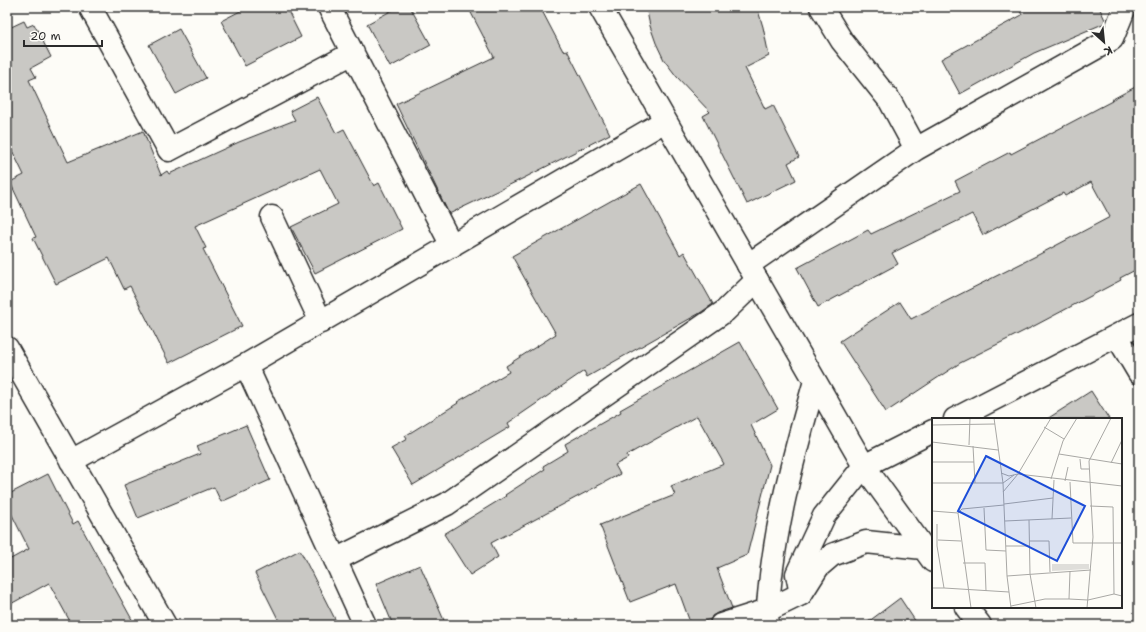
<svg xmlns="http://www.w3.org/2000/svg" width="1146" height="632" font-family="'Shantell Sans',sans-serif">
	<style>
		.building { fill: #c9c8c4; stroke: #2b2b2b }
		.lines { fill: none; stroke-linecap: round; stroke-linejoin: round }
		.street-casing { stroke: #2b2b2b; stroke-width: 25 }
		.secondary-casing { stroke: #2b2b2b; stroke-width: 25 }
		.street { stroke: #fdfcf7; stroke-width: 22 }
		.secondary { stroke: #fdfcf7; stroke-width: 22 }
		.inset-road { fill: none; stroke: #a9a8a5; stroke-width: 1 }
		.view { fill: #1d4ed8; fill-opacity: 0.15; stroke: #1d4ed8; stroke-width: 2 }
		.inset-edge { fill: none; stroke: #2b2b2b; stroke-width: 2 }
	</style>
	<rect width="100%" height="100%" fill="#fdfcf7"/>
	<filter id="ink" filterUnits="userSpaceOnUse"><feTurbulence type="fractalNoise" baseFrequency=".025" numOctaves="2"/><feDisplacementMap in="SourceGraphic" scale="8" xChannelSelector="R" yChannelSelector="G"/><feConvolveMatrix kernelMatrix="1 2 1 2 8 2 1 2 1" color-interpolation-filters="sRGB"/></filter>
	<g filter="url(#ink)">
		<!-- building -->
		<path class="building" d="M 248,7 L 286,7 L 301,37 L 245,66 L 221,21 Z
			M 398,7 L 410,7 L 431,45 L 390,67 L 367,24 Z
			M 468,7 L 540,7 L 563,51 L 567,50 L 610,134 L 524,178 L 449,214 L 396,104 L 494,57 Z
			M 646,7 L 757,7 L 763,27 L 769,56 L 745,68 L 765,109 L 773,105 L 799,157 L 788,163 L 796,180 L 747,204 L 703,116 L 710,112 L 677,77 L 664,60 L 656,43 L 650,26 Z
			M 1018,7 L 1099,7 L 1106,22 L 1105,23 L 1034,53 L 960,94 L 941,59 L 1022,15 Z
			M 24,21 L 27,27 L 34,24 L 51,57 L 31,68 L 36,77 L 29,80 L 68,162 L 143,131 L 161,175 L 167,171 L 169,174 L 239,142 L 295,120 L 290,111 L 317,97 L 336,133 L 344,129 L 374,186 L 379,183 L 402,229 L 315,273 L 291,227 L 338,204 L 320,169 L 195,226 L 206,248 L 203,249 L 242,326 L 169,363 L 130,286 L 124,289 L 109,258 L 56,284 L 33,238 L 36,237 L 10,182 L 24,175 L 7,140 L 7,29 Z
			M 179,29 L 206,78 L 176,94 L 149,45 Z
			M 1139,85 L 1139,268 L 1120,278 L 1121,280 L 1036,325 L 960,363 L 886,412 L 840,341 L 900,302 L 911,319 L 1038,255 L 1110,217 L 1091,182 L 1065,196 L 1063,193 L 983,235 L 972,214 L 892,253 L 898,264 L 818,307 L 797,268 L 868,230 L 871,234 L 960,191 L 955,181 L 1010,152 L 1011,154 L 1112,101 L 1111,100 Z
			M 641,184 L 680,255 L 684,252 L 713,304 L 700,313 L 587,377 L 584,371 L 508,423 L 510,427 L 413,485 L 391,448 L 407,439 L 405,436 L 458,403 L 457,402 L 509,372 L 506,366 L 556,334 L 512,256 Z
			M 740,342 L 778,409 L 751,425 L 770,465 L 747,555 L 717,568 L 732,608 L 717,613 L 712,616 L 711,619 L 691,625 L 676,584 L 630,602 L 600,525 L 675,495 L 671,486 L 724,464 L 697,416 L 627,455 L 628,458 L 615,465 L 620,474 L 491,543 L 498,557 L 470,575 L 444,534 L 506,496 L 505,495 L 545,469 L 543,466 L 568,451 L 565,444 L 621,412 L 620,410 Z
			M 1091,391 L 1109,419 L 1047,419 Z
			M 246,425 L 270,480 L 221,502 L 214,487 L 138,518 L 124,485 L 200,454 L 197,446 Z
			M 48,474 L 73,524 L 78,521 L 135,625 L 72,625 L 49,583 L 7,606 L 7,561 L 29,549 L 7,505 L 7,495 Z
			M 300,550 L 338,625 L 281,625 L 255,573 Z
			M 420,565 L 446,625 L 393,625 L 376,584 Z
			M 900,598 L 918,625 L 864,625 Z"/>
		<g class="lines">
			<!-- street casing -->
			<g class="street-casing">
				<path id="street" d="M 90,7 L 169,150 L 353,53
					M 329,7 L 452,246
					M 821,7 L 842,41 L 890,101 L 916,149
					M 272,217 L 321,322
					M 748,265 L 916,149 L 1112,39 L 1125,7
					M 1117,336 L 1139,373
					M 7,348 L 165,625
					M 246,365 L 365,625
					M 955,419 L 1139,324
					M 71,461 L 246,365 L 665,121
					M 335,560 L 447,504 L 725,311 L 757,280
					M 801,594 L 797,574 L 824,516 L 864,466 L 933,431
					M 721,625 L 768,610"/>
			</g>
			<!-- secondary casing -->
			<g class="secondary-casing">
				<path id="secondary" d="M 600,7 L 864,466 L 933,561
					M 966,607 L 980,625
					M 768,610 L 801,594 L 818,567 L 832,555 L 866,542 L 923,548
					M 767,625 C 770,542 792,461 815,381"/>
			</g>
			<!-- street -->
			<use href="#street" class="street"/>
			<!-- secondary -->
			<use href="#secondary" class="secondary"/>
		</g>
	</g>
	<!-- overview -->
	<g transform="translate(932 418)">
		<rect width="190" height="190" fill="#fdfcf7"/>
		<path d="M 120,146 L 157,146 L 157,151 L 120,153 Z" fill="#dfdeda"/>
		<path class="inset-road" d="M 62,0 L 71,65 L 75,158 L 79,190M 0,7 L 63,6M 112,9 L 132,21M 0,24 L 66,32M 37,27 L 38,0M 41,28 L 43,65M 127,36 L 190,46M 148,41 L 149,51 L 157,51M 0,44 L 42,44M 179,45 L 190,22M 69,55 L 77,58 L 86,56 L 190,68M 119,61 L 131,23 L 145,0M 133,63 L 136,49M 138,64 L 141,125 L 190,125M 0,65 L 71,65 L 82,57M 71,74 L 86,56 L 119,0M 72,86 L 121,80M 158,88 L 181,89 L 182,176M 52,90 L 54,132 L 74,133M 0,93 L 26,95 L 30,91 L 72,87M 26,95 L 39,190M 120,101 L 122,62M 97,102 L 98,156 L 104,190M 73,103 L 139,100M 6,122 L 29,123M 97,123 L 117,123 L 118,154M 74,128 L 97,128M 31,145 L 53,145 L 54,173M 75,158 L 159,152M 0,170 L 12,170 L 5,128 L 5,106M 12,170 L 77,174M 137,181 L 156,182 L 182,176 L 190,178M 79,188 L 113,181 L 137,181 L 138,153M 155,190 L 161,119 L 157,43 L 179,0"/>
		<path class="view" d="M 54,38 L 153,88 L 125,143 L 26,93 Z"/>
		<rect width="190" height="190" class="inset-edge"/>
	</g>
	<!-- margin -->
	<rect width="1146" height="632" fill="none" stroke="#fdfcf7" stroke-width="24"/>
	<rect x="12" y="12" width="1122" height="608" fill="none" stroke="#2b2b2b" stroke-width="1.5" filter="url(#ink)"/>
	<!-- north arrow -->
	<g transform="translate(1104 42) rotate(153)" stroke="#fdfcf7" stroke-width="3" paint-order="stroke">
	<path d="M0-3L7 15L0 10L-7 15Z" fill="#2b2b2b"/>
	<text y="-6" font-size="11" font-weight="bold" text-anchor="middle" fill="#2b2b2b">K</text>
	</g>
	<!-- scale -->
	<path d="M24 40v6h78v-6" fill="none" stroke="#2b2b2b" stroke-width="2"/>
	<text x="30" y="40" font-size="12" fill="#2b2b2b" stroke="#fdfcf7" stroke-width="3" paint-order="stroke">20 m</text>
</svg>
